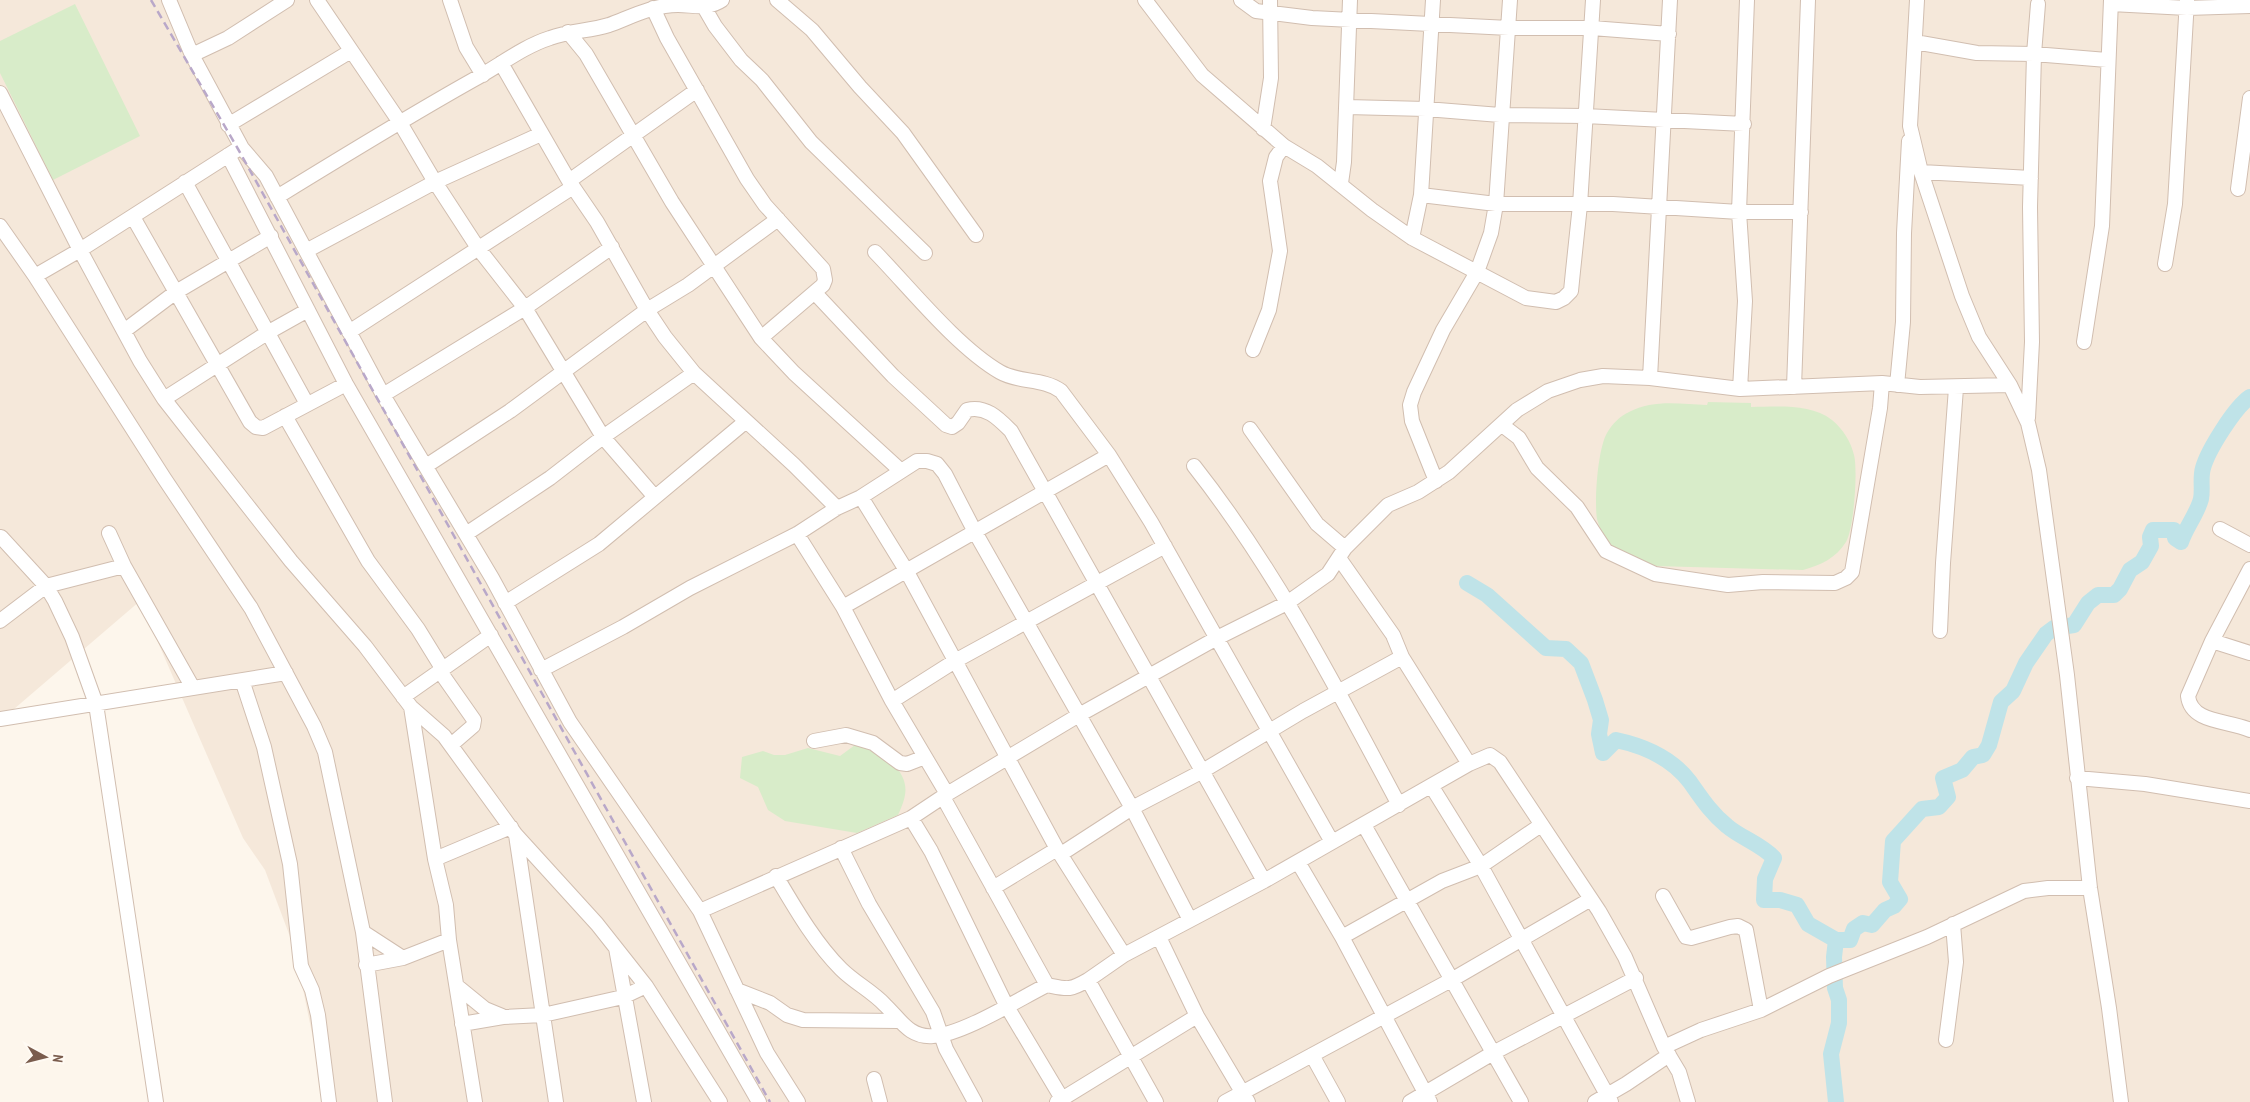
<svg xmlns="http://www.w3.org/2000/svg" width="2250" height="1102" font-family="'PT Sans Narrow',sans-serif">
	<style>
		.residential { fill: #f5e8da }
		.green { fill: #d8ecc9 }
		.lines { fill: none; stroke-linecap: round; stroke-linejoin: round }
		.river { stroke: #bfe3e8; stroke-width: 16 }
		.minor-casing { stroke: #d1beb0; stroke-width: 16 }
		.minor { stroke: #fff; stroke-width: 14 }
		.rail { stroke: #b9a8c9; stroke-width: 2.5; stroke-dasharray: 8 5; stroke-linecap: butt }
	</style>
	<rect width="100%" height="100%" fill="#fdf6ec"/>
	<!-- residential -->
	<path class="residential" d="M 0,0 L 2250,0 L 2250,1102 L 326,1102 L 295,950 L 265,870 L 243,838 L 140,601 L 0,721 Z"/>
	<!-- green -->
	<path class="green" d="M 75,4 L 140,136 L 53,180 L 0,73 L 0,41 Z
		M 1708,402 L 1751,403 L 1751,407 C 1777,407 1810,403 1832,420 C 1843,429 1851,442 1854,455 C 1858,469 1854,529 1846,542 C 1836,558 1821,565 1803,570 L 1655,566 C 1638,564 1618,557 1608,543 C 1603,536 1599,526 1597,519 C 1594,500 1598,448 1607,433 C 1612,424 1620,416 1629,412 C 1653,399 1681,404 1707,405 Z
		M 855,745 L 873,751 L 879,757 L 886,756 C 907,777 911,788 898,815 L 857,833 L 785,821 L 768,810 L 758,787 L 740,778 L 742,757 L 763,751 L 774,755 L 785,755 L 808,748 L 840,756 Z"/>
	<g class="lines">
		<!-- river -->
		<path class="river" d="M 1467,583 L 1487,595 L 1546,648 L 1566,649 L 1581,663 L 1595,700 L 1601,720 L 1599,734 L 1603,753 L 1616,740 C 1644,746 1672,758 1690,782 C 1702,799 1711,813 1727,826 C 1741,838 1761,844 1774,858 L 1765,879 L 1764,900 L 1780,900 L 1797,905 L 1808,924 L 1836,940 L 1834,957 L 1835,988 L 1839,1000 L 1839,1023 L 1831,1054 L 1836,1102
			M 1836,940 L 1850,940 L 1854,929 L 1863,923 L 1872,925 L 1885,910 L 1894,906 L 1900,899 L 1890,882 L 1893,841 L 1922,809 L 1939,807 L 1948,797 L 1943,778 L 1962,770 L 1973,757 L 1983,755 L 1989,745 L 2001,702 L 2013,691 L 2026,663 L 2046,634 L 2054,628 L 2074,625 L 2088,603 L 2098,595 L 2114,595 L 2120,589 L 2130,570 L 2142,562 L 2151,546 L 2150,537 L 2153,530 L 2174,530 L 2175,538 L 2181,542 C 2186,527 2197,514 2201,499 C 2203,489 2200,478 2203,468 C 2208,450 2235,407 2250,397"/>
		<!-- minor casing -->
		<g class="minor-casing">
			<path id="minor" d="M 169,0 L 192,55 L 242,148
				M 317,0 L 399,121 L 435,182 L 478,248 L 525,308 L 603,437 L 654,496
				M 450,0 L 466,47 L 483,75
				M 777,0 L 812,30 L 860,87 L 903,133 L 976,235
				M 1145,0 L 1202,75 L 1284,146 L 1317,166 L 1372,210 L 1412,238 L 1526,298 L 1556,302 L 1564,298 L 1571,291 L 1573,271 L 1580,205 L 1593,0
				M 1241,0 L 1256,11 L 1312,18 L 1509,28 L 1592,28 L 1669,34
				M 1917,0 L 1910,126 L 1921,172 L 1962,296 L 1979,337 L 2010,385 L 2028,423 L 2039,470 L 2067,675 L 2090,888 L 2109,1008 L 2121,1102
				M 2111,4 L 2187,8 L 2250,6
				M 704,7 L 715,26 L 741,60 L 762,80 L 811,142 L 925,253
				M 653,8 L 667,38 L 747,179 L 765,205 L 823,269 L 825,280 L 823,285 L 761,338
				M 568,32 L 586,54 L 672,202 L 761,338 L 794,373 L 900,470
				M 1915,42 L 1977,53 L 2034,54 L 2107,60
				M 192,55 L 228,38 L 287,0
				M 501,63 L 569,181 L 597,222 L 647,310 L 665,337 L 694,373 L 794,465 L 837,508
				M 0,93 L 80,250 L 238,149 L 242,148 L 266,176 L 383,395 L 492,578 L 570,722 L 700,911 L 911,818 L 947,794 L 1079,715 L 1217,638 L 1287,603 L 1328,574 L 1345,548 L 1388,505 L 1418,492 L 1449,472 L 1517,410 L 1548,391 L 1580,380 L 1603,376 L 1650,378 L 1740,389 L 1882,383 L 1920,387 L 2010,385
				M 1347,107 L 1426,109 L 1500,115 L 1585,116 L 1744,124
				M 228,125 L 351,51
				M 1263,129 L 1271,78 L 1270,0
				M 228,155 L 346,384 L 759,1102
				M 1921,172 L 2031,178
				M 569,181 L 697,90
				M 185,182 L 307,404
				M 1341,183 L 1344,162 L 1350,0
				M 2238,189 L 2250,98
				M 1421,195 L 1496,204 L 1613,204 L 1739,212 L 1801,212
				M 277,197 C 342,157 407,117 473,80 C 499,66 522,47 550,38 C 569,31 589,31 609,25 C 631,17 653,5 678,5 C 694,5 707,10 722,0
				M 133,217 L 250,422 L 256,427 L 263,428 L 346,384
				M 0,226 L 35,276 L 164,478 L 251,608 L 314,726 L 325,752 L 363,932 L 385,1102
				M 1412,238 L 1421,195 L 1433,0
				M 306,251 L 435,182 L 541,134
				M 875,252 C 910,288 957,347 1000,372 C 1019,383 1043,378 1061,391 L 1109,455 L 1151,522 L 1332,842
				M 2165,264 L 2175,204 L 2187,0
				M 35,276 L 80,250 L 140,361 L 164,399 L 291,561 L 365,646 L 411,707 L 444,736 L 516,835 L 597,924 L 646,986 L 720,1102
				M 815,293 L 893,376 L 946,425 L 952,427 L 958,423 L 967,410 C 986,405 999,419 1011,431 L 1264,881
				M 124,331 L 176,292 L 271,236
				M 349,332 L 573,187
				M 2084,342 L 2102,226 L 2111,0
				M 1253,350 L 1269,310 L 1280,251 L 1270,181 L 1276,157 L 1284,146
				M 1650,378 L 1670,0
				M 1897,385 L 1903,322 L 1904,233 L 1909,141
				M 1794,387 L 1808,0
				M 1740,389 L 1745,301 L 1739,212 L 1747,0
				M 383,395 L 525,308 L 612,247
				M 164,399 L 267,333 L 308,310
				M 285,416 L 368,561 L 418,629 L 442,668
				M 2028,418 L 2032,342 L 2030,207 L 2034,54 L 2038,4
				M 1502,425 L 1519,438 L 1537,468 L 1577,507 L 1606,551 L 1655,574 L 1728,585 L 1763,582 L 1835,583 L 1846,578 L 1852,572 L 1880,408 L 1882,383
				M 1250,429 L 1317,524 L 1345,548
				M 426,466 L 510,411 L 647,310 L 688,285 L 778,219
				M 1194,466 C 1276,570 1337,689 1399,805
				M 1436,481 L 1412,421 L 1410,405 L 1414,392 L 1443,330 L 1477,272 L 1491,233 L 1496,204 L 1510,0
				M 861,497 L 917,461 L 927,461 L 937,464 L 945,474 L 975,532 L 1132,808 L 1190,920
				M 2220,529 L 2250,545
				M 109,533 L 124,566 L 193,688
				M 466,534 L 550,478 L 603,437 L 694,373
				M 797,534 L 843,607 L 892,701 L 947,794
				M 1,537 L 46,586 L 55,601 L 72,637 L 96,704 L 156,1102
				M 1339,558 L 1393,635 L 1402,657 L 1469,764
				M 2250,569 L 2212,641 L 2188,696 C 2191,724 2230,720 2250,730
				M 505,603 L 599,544 L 745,422
				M 843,607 L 1109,455
				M 0,621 L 46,586 L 124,566
				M 1940,631 L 1943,563 L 1956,388
				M 2212,641 L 2250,653
				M 439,670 L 474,720 L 473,726 L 451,745
				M 541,670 L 623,627 L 690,588 L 797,534 L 837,508 L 861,497 L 906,570 L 1057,849 L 1124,955
				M 242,680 L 264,747 L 290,864 L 301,966 L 312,990 L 318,1015 L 329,1102
				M 403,697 L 491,635
				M 892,701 L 955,661 L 1165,546
				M 411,707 L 435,859 L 446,905 L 449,940 L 475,1102
				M 0,719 L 286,673
				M 814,741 L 846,735 L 873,743 L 900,763 L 907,764 L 925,757
				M 2077,778 L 2145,784 L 2250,801
				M 1432,787 L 1481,866 L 1611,1102
				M 943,797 L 1047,985
				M 911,818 L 931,851 L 1006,1005 L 1064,1102
				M 1364,825 L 1521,1102
				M 516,835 L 556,1102
				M 841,848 L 869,904 L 933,1012 L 946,1049 L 975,1102
				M 1061,854 L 1132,808 L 1201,772 L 1303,711 L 1402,657
				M 435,859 L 511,827
				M 1298,862 L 1342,937 L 1430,1102
				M 776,876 C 795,908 815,943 841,969 C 855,983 872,991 885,1005 C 900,1019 909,1038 933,1036 C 962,1035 1019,999 1047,985 C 1067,989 1069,991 1088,980
				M 993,888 L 1057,849
				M 1663,896 L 1686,937 L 1691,938 L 1730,927 L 1738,926 L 1746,930 L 1761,1010
				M 700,911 L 767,1053 L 798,1102
				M 363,932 L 403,958
				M 1159,937 L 1197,1016 L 1248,1102
				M 1342,937 L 1442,881 L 1481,866 L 1541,825
				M 616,948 L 644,1102
				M 366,965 L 403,958 L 449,940
				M 458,987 L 485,1009 L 502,1016
				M 737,990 L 770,1003 L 787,1015 L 803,1020 L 898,1021
				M 462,1024 L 503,1017 L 543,1015 L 623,997 L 646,986
				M 1946,1040 L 1956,962 L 1953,924
				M 1664,1047 L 1701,1030 L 1761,1010 L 1829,976 L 1927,937 L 2024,891 L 2048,888 L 2090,888
				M 1312,1055 L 1338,1102
				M 874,1079 L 880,1102
				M 1057,1102 L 1197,1016
				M 1156,1102 L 1088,980 L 1124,955 L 1264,881 L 1469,764 L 1490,755 L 1500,762 L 1599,911 L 1625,957 L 1664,1047 L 1679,1072 L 1688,1102
				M 1225,1102 L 1453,979 L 1591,899
				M 1410,1102 L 1493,1053 L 1636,978
				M 1595,1102 L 1626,1084 L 1669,1055"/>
		</g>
		<!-- minor -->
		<use href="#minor" class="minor"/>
		<!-- rail -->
		<path class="rail" d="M 151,0 L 238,149 L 770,1102"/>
	</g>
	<!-- north arrow -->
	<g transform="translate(45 1057) rotate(97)" stroke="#fffaf3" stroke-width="4" paint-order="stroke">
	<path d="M0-4L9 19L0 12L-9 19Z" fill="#7a5c4d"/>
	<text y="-8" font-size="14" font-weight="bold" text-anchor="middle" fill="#7a5c4d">N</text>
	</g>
</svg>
